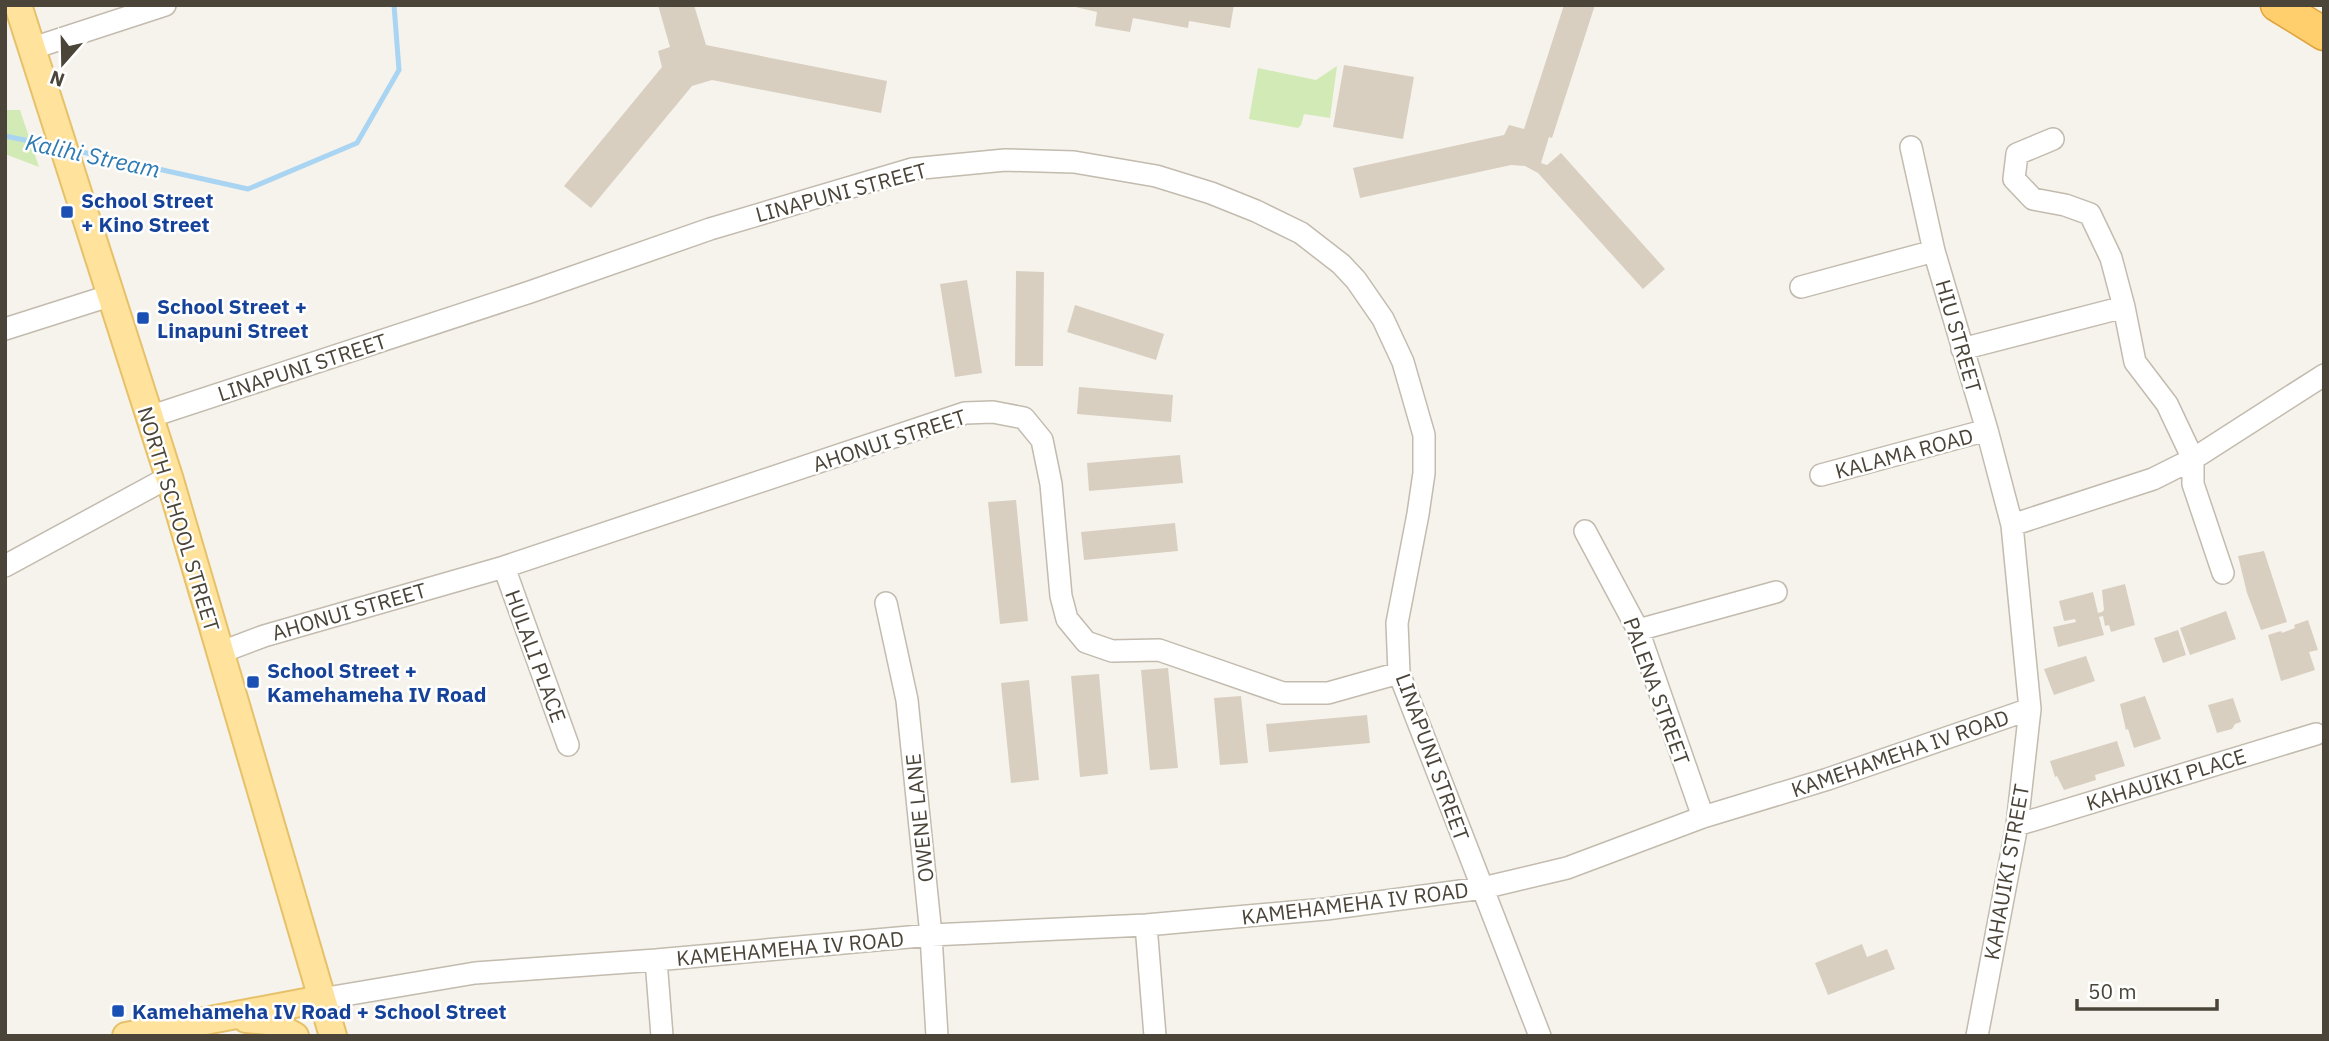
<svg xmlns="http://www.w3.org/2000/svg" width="2329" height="1041" font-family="'IBM Plex Sans',sans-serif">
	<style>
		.green { fill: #d2eab5 }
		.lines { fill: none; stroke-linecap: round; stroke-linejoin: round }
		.stream { stroke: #a9d4f2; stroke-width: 5 }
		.building { fill: #d8cfc1 }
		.minor-casing { stroke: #c2bbae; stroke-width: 24 }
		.major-casing { stroke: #e6c16a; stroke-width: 30 }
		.highway-casing { stroke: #e0a43c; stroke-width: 35 }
		.minor { stroke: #fff; stroke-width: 21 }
		.major { stroke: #ffe39c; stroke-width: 26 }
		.highway { stroke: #ffcf6e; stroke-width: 32 }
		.transit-dot { fill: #1a4fb4; stroke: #fff; stroke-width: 2.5 }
		.labels { text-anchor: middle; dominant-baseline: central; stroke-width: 5; stroke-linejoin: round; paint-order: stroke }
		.street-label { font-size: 21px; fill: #4b4439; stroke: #fff }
		.transit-label { font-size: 21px; font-weight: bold; fill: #164399; stroke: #fff; text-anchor: start }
		.water-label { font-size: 23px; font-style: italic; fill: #2e7ab2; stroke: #fff }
	</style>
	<rect width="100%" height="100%" fill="#f6f3ec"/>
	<!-- green -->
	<path class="green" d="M 1337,66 L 1330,118 L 1304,114 L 1301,125 L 1298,128 L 1249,119 L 1258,68 L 1316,80 Z
		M 5,110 L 20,110 L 39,167 L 5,154 Z"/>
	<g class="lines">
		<!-- stream -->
		<path class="stream" d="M 5,136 L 54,146
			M 73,150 L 248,189 L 357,143 L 399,70 L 394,5"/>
	</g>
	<!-- building -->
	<path class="building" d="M 658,5 L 694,5 L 706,45 L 887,81 L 881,113 L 712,80 L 692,86 L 591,208 L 564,186 L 662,67 L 658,51 L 670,47 Z
		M 1067,5 L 1234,5 L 1230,28 L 1189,21 L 1188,28 L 1133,18 L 1130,32 L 1095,26 L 1097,12 Z
		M 1564,5 L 1595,5 L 1552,138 L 1549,137 L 1541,163 L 1547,165 L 1561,153 L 1665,269 L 1643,289 L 1538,173 L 1525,166 L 1511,165 L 1360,198 L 1353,168 L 1504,135 L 1509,125 L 1524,129 Z
		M 1344,65 L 1414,77 L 1403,139 L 1333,127 Z
		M 1016,271 L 1044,272 L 1043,366 L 1015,366 Z
		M 967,280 L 982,373 L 955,377 L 940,284 Z
		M 1075,305 L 1164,334 L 1156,360 L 1067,332 Z
		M 1079,387 L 1173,395 L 1171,422 L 1077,414 Z
		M 1180,455 L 1183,483 L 1089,491 L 1087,463 Z
		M 1016,500 L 1028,621 L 1000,624 L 988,502 Z
		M 1175,523 L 1178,551 L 1084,560 L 1081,532 Z
		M 2264,551 L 2287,622 L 2261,630 L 2247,593 L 2238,556 Z
		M 2125,584 L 2135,625 L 2111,632 L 2109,625 L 2105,626 L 2103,616 L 2099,617 L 2104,635 L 2058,647 L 2053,627 L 2076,622 L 2075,619 L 2064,621 L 2059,601 L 2093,592 L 2098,613 L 2102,612 L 2104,610 L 2102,590 Z
		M 2226,611 L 2236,639 L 2190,655 L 2180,628 Z
		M 2308,620 L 2318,650 L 2309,652 L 2315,670 L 2281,681 L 2268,635 L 2281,631 L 2282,633 L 2287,631 L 2295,628 L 2294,625 Z
		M 2178,630 L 2186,655 L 2163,663 L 2154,638 Z
		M 2086,656 L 2095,681 L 2054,695 L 2044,669 Z
		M 1168,668 L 1178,768 L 1150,770 L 1141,670 Z
		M 1099,674 L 1108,774 L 1080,777 L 1071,676 Z
		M 1029,680 L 1039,780 L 1011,783 L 1001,683 Z
		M 1241,696 L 1248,763 L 1220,765 L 1214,698 Z
		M 2145,696 L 2161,739 L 2134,748 L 2128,729 L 2126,730 L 2120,704 Z
		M 2233,698 L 2241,722 L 2235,724 L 2232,729 L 2217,733 L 2208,705 Z
		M 1367,715 L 1370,743 L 1269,752 L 1266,724 Z
		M 2117,741 L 2125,766 L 2095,775 L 2096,780 L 2064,790 L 2057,776 L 2055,777 L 2050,761 Z
		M 1862,944 L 1867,957 L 1887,949 L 1895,969 L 1828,995 L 1815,963 Z"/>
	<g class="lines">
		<!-- minor casing -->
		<g class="minor-casing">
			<path id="minor" d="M 30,49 L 165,5
				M 2053,139 L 2017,154 L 2014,179 L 2033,199 L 2065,205 L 2090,214 L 2111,258 L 2124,307 L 2135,362 L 2167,404 L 2193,459 L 2193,484 L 2223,573
				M 1911,147 L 1934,251 L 1987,430 L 2012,525 L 2030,709 L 2017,825 L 1977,1036
				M 1801,287 L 1934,251
				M 5,329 L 112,295
				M 1962,349 L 2124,307
				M 149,417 L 530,292 L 710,229 L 912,169 L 1005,160 L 1074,162 L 1156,176 L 1211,193 L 1256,211 L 1301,233 L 1341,264 L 1356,280 L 1383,319 L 1403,362 L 1424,435 L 1424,473 L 1418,514 L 1397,623 L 1399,673 L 1540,1036
				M 1821,475 L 1987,430
				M 2012,525 L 2153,479 L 2193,459 L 2324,375
				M 1585,531 L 1638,630 L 1703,817
				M 5,566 L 169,477
				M 504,567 L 568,745
				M 886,603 L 907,700 L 931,935 L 937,1036
				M 1638,630 L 1776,592
				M 219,653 L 264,636 L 504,567 L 965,413 L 993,412 L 1024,418 L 1042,440 L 1051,484 L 1061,596 L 1067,619 L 1086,642 L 1112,651 L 1159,650 L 1283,693 L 1328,693 L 1399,673
				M 2017,825 L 2316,734
				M 1146,925 L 1155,1036
				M 656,960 L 662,1036
				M 321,999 L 475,973 L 656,960 L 931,935 L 1146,925 L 1326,909 L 1483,888 L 1567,868 L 1703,817 L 1828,779 L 2030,709"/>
		</g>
		<!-- major casing -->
		<g class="major-casing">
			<path id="major" d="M 18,5 L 169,477 L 333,1036
				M 246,1019 L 268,1021 L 295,1036
				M 126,1036 L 321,999"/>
		</g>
		<!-- highway casing -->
		<g class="highway-casing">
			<path id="highway" d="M 2277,5 L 2324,34"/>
		</g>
		<!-- minor -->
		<use href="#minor" class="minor"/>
		<!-- major -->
		<use href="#major" class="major"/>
		<!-- highway -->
		<use href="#highway" class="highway"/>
	</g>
	<!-- markers -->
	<g class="transit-dot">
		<rect x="60" y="205" width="14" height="14" rx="3.5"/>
		<rect x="136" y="311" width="14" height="14" rx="3.5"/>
		<rect x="246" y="675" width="14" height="14" rx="3.5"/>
		<rect x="111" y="1004" width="14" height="14" rx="3.5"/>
	</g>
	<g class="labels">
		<!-- street labels -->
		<g class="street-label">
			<text transform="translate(841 192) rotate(-15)">LINAPUNI STREET</text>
			<text transform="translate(1959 336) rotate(74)">HIU STREET</text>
			<text transform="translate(302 367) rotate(-18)">LINAPUNI STREET</text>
			<text transform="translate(889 440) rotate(-18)">AHONUI STREET</text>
			<text transform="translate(1904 453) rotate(-15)">KALAMA ROAD</text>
			<text transform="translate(179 519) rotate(73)">NORTH SCHOOL STREET</text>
			<text transform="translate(349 611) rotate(-16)">AHONUI STREET</text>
			<text transform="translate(536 656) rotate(70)">HULALI PLACE</text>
			<text transform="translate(1657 691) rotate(70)">PALENA STREET</text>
			<text transform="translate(1900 753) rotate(-19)">KAMEHAMEHA IV ROAD</text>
			<text transform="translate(1433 757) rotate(70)">LINAPUNI STREET</text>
			<text transform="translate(2166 779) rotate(-17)">KAHAUIKI PLACE</text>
			<text transform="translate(919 818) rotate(-96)">OWENE LANE</text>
			<text transform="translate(2006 872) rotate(-80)">KAHAUIKI STREET</text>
			<text transform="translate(1355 903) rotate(-7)">KAMEHAMEHA IV ROAD</text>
			<text transform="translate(790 948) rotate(-5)">KAMEHAMEHA IV ROAD</text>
		</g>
		<!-- transit labels -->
		<g class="transit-label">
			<text x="81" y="200">School Street<tspan x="81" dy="24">+ Kino Street</tspan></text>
			<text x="157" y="306">School Street +<tspan x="157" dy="24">Linapuni Street</tspan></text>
			<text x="267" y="670">School Street +<tspan x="267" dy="24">Kamehameha IV Road</tspan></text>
			<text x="132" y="1011">Kamehameha IV Road + School Street</text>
		</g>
		<!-- water labels -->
		<g class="water-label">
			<text transform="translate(93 155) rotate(12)">Kalihi Stream</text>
		</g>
	</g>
	<!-- border -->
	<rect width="2329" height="1041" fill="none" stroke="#4b4439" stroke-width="14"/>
	<!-- north arrow -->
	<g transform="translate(63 63) rotate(200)" stroke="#ffffff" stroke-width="5" paint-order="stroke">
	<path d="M0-5L12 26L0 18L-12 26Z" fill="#4b4439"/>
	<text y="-10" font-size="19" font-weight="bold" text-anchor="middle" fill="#4b4439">N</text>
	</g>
	<!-- scale -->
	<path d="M2077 999v10h140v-10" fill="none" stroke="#4b4439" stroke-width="3.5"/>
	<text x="2088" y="999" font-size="21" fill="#4b4439" stroke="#ffffff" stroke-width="5" paint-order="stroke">50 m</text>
</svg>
